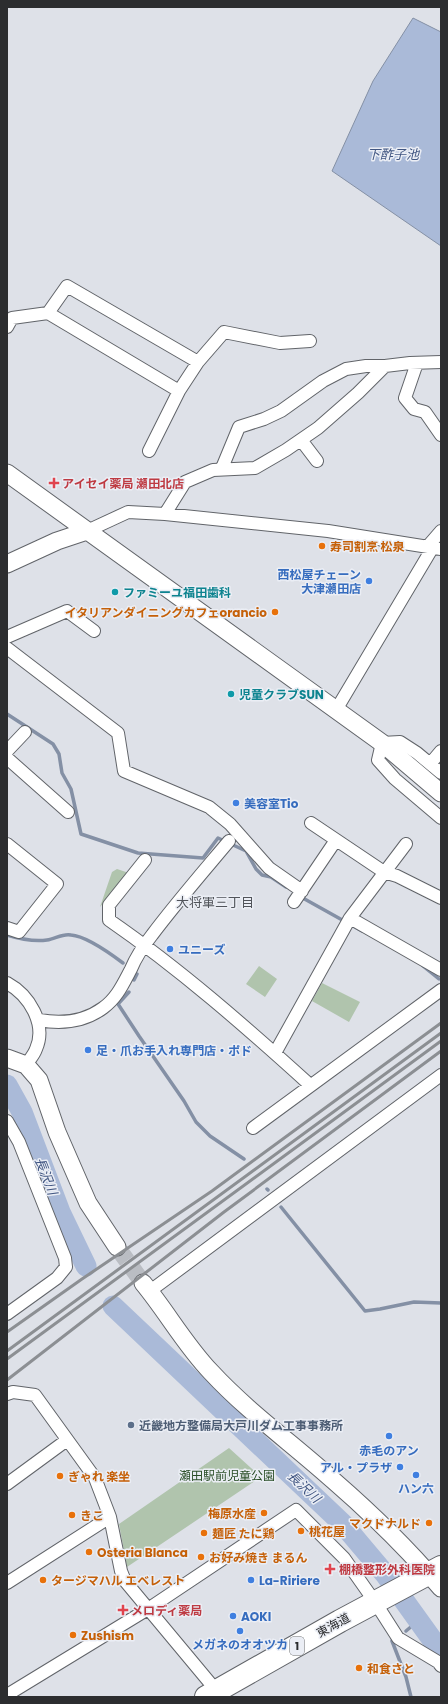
<svg xmlns="http://www.w3.org/2000/svg" width="448" height="1704" font-family="Poppins,'Noto Sans JP',sans-serif">
	<style>
		.green { fill: #b0c4ad }
		.water { fill: #aabad8; stroke: #8490a5 }
		.lines { fill: none; stroke-linecap: round; stroke-linejoin: round }
		.stream { stroke: #8490a5; stroke-width: 3.5 }
		.river { stroke: #aabad8; stroke-width: 21 }
		.secondary-tunnel { stroke: #babdc3; stroke-width: 17; stroke-dasharray: 17 8; stroke-linecap: butt }
		.street-casing { stroke: #616469; stroke-width: 14 }
		.secondary-casing { stroke: #616469; stroke-width: 19 }
		.highway-casing { stroke: #616469; stroke-width: 24 }
		.street { stroke: #fff; stroke-width: 12 }
		.secondary { stroke: #fff; stroke-width: 17 }
		.highway { stroke: #fff; stroke-width: 22 }
		.rail { stroke: #8c8f93; stroke-width: 3 }
		.health-dot { fill: #e0444e; stroke: #ebeef5; stroke-width: 1.5 }
		.food-dot { fill: #e8710a; stroke: #ebeef5; stroke-width: 1.5 }
		.shop-dot { fill: #3f7fe0; stroke: #ebeef5; stroke-width: 1.5 }
		.culture-dot { fill: #0f9aa8; stroke: #ebeef5; stroke-width: 1.5 }
		.service-dot { fill: #5c6f8a; stroke: #ebeef5; stroke-width: 1.5 }
		.labels { text-anchor: middle; dominant-baseline: central; stroke-width: 3; stroke-linejoin: round; paint-order: stroke }
		.shield { fill: #ebeef5; stroke: #65676a; stroke-width: 1 }
		.shield-label { font-size: 11px; font-weight: bold; fill: #2c2d2f }
		.health-label { font-size: 12px; font-weight: bold; fill: #be3a42; stroke: #ebeef5; text-anchor: start }
		.food-label { font-size: 12px; font-weight: bold; fill: #c56008; stroke: #ebeef5; text-anchor: start }
		.shop-label { font-size: 12px; font-weight: bold; fill: #366cbe; stroke: #ebeef5; text-anchor: start }
		.culture-label { font-size: 12px; font-weight: bold; fill: #0d838f; stroke: #ebeef5; text-anchor: start }
		.service-label { font-size: 12px; font-weight: bold; fill: #4e5e75; stroke: #ebeef5; text-anchor: start }
		.park-label { font-size: 12px; fill: #294d26; stroke: #ebeef5 }
		.street-label { font-size: 12px; fill: #2c2d2f; stroke: #ebeef5 }
		.water-label { font-size: 13px; font-style: italic; fill: #415682; stroke: #ebeef5 }
		.neighbourhood-label { font-size: 13px; fill: #51545a; stroke: #ebeef5 }
	</style>
	<rect width="100%" height="100%" fill="#dee1e8"/>
	<!-- green -->
	<path class="green" d="M 117,869 L 129,873 L 100,907 L 112,872 Z
		M 259,966 L 277,979 L 265,997 L 246,984 Z
		M 322,983 L 360,1002 L 349,1022 L 312,1001 Z
		M 229,1448 L 261,1477 L 127,1567 L 119,1524 Z"/>
	<!-- water -->
	<path class="water" d="M 413,18 L 441,32 L 441,246 L 332,171 L 373,81 Z"/>
	<g class="lines">
		<!-- stream -->
		<path class="stream" d="M 7,714 L 53,744 L 59,754 L 62,773 L 71,789 L 81,834 L 138,853 L 203,858 L 218,838 L 246,851 L 256,869 L 262,875 L 271,877 L 286,887
			M 301,897 L 362,931
			M 7,935 C 20,939 33,942 47,940 C 55,939 63,933 71,935 C 86,936 111,954 123,963
			M 423,966 L 439,979
			M 134,980 L 137,974
			M 129,992 L 118,1004 L 139,1036 L 184,1101 L 196,1122 L 210,1136 L 244,1159
			M 267,1189 L 268,1190
			M 281,1207 L 365,1311 L 380,1309 L 414,1302 L 441,1303
			M 421,1624 L 441,1636
			M 406,1631 L 419,1620
			M 392,1641 L 406,1677 L 411,1697"/>
		<!-- river -->
		<path class="river" d="M 7,1085 L 22,1112 L 60,1212 L 86,1266
			M 113,1306 L 342,1523 L 385,1574 L 441,1652"/>
		<!-- secondary-tunnel -->
		<path class="secondary-tunnel" d="M 117,1247 L 143,1283"/>
		<!-- street casing -->
		<g class="street-casing">
			<path id="street" d="M 7,327 L 12,318 L 48,313 L 179,391 L 198,362 L 67,286 L 48,313
				M 198,362 L 224,332 L 280,343 L 310,341
				M 417,363 L 405,398 L 414,409 L 425,412 L 441,435
				M 301,440 L 317,461
				M 149,451 L 179,391
				M 222,468 L 239,427 L 264,419 L 281,411 L 323,381 L 346,369 L 366,366 L 385,366
				M 165,514 L 185,482 L 213,470 L 255,468 L 286,450 L 318,428 L 358,393 L 385,366 L 410,363 L 441,362
				M 87,531 L 128,512 L 165,514 L 328,531 L 441,549
				M 428,546 L 441,531
				M 7,637 L 67,611 L 94,631
				M 7,648 L 118,733 L 124,771 L 209,807 L 230,824 L 269,868 L 302,891
				M 336,710 L 433,547
				M 7,751 L 25,732
				M 7,758 L 68,812
				M 430,764 L 441,751
				M 441,773 L 417,753 L 400,742 L 382,743 L 378,760 L 395,779 L 441,818
				M 311,823 L 384,872 L 397,876 L 441,898
				M 7,844 L 57,884 L 19,932 L 7,928
				M 145,860 L 109,905 L 109,920 C 180,969 246,1027 310,1085
				M 294,902 L 336,840
				M 350,918 L 441,970
				M 7,983 C 29,995 47,1024 36,1049 C 34,1055 29,1060 26,1065
				M 39,1020 C 61,1024 84,1022 103,1008 C 117,998 123,984 131,969 C 136,957 144,945 152,935 C 176,903 203,872 229,841
				M 275,1053 L 350,918 L 406,844
				M 7,1121 L 19,1142 L 65,1258 L 66,1267 L 57,1278 L 7,1314
				M 253,1128 L 441,990
				M 150,1291 L 441,1075
				M 7,1394 L 13,1392 L 35,1395 L 95,1478 L 110,1517 L 121,1571 L 125,1581 L 220,1695
				M 7,1484 L 67,1440
				M 7,1583 L 110,1517
				M 7,1695 L 148,1609 L 296,1510 L 344,1558 L 375,1602 L 398,1638 L 438,1662 L 441,1666"/>
		</g>
		<!-- secondary casing -->
		<g class="secondary-casing">
			<path id="secondary" d="M 7,473 L 382,743 L 441,793
				M 7,564 L 57,541 L 87,531
				M 7,1058 L 26,1065 L 39,1080 L 57,1132 L 88,1203 L 117,1247
				M 143,1283 C 167,1312 185,1345 211,1372 C 248,1412 293,1444 334,1481 C 372,1514 408,1549 441,1588"/>
		</g>
		<!-- highway casing -->
		<g class="highway-casing">
			<path id="highway" d="M 206,1697 L 340,1621 L 441,1567"/>
		</g>
		<!-- street -->
		<use href="#street" class="street"/>
		<!-- secondary -->
		<use href="#secondary" class="secondary"/>
		<!-- highway -->
		<use href="#highway" class="highway"/>
		<!-- rail -->
		<path class="rail" d="M 7,1332 L 82,1279 L 212,1191 L 441,1023
			M 7,1351 L 441,1033
			M 7,1359 L 441,1041
			M 7,1380 L 224,1212 L 441,1051"/>
	</g>
	<!-- markers -->
	<g class="health-dot">
		<path d="M52 477h4v4h4v4h-4v4h-4v-4h-4v-4h4z"/>
		<path d="M328 1563h4v4h4v4h-4v4h-4v-4h-4v-4h4z"/>
		<path d="M121 1604h4v4h4v4h-4v4h-4v-4h-4v-4h4z"/>
	</g>
	<g class="food-dot">
		<circle cx="322" cy="546" r="4"/>
		<circle cx="275" cy="612" r="4"/>
		<circle cx="60" cy="1476" r="4"/>
		<circle cx="264" cy="1513" r="4"/>
		<circle cx="72" cy="1515" r="4"/>
		<circle cx="429" cy="1523" r="4"/>
		<circle cx="301" cy="1531" r="4"/>
		<circle cx="204" cy="1533" r="4"/>
		<circle cx="89" cy="1552" r="4"/>
		<circle cx="201" cy="1557" r="4"/>
		<circle cx="43" cy="1580" r="4"/>
		<circle cx="73" cy="1635" r="4"/>
		<circle cx="359" cy="1668" r="4"/>
	</g>
	<g class="shop-dot">
		<circle cx="369" cy="581" r="4"/>
		<circle cx="236" cy="803" r="4"/>
		<circle cx="170" cy="949" r="4"/>
		<circle cx="88" cy="1050" r="4"/>
		<circle cx="389" cy="1436" r="4"/>
		<circle cx="400" cy="1467" r="4"/>
		<circle cx="416" cy="1475" r="4"/>
		<circle cx="251" cy="1580" r="4"/>
		<circle cx="233" cy="1616" r="4"/>
		<circle cx="240" cy="1631" r="4"/>
	</g>
	<g class="culture-dot">
		<circle cx="115" cy="592" r="4"/>
		<circle cx="231" cy="694" r="4"/>
	</g>
	<circle class="service-dot" cx="131" cy="1425" r="4"/>
	<g class="labels">
		<!-- shield labels -->
		<rect class="shield" x="290" y="1637" width="14" height="18" rx="3"/>
		<g class="shield-label">
			<text x="297" y="1646">1</text>
		</g>
		<!-- health labels -->
		<g class="health-label">
			<text x="62" y="483">アイセイ薬局 瀬田北店</text>
			<text x="339" y="1569">棚橋整形外科医院</text>
			<text x="131" y="1610">メロディ薬局</text>
		</g>
		<!-- food labels -->
		<g class="food-label">
			<text x="330" y="546">寿司割烹 松泉</text>
			<text x="267" y="612" text-anchor="end">イタリアンダイニングカフェorancio</text>
			<text x="68" y="1476">ぎゃれ 楽坐</text>
			<text x="256" y="1513" text-anchor="end">梅原水産</text>
			<text x="80" y="1515">きこ</text>
			<text x="421" y="1523" text-anchor="end">マクドナルド</text>
			<text x="309" y="1531">桃花屋</text>
			<text x="212" y="1533">麺匠 たに鶏</text>
			<text x="97" y="1552">Osteria Blanca</text>
			<text x="209" y="1557">お好み焼き まるん</text>
			<text x="51" y="1580">タージマハル エベレスト</text>
			<text x="81" y="1635">Zushism</text>
			<text x="367" y="1668">和食さと</text>
		</g>
		<!-- shop labels -->
		<g class="shop-label">
			<text x="361" y="574" text-anchor="end">西松屋チェーン<tspan x="361" dy="14">大津瀬田店</tspan></text>
			<text x="244" y="803">美容室Tio</text>
			<text x="178" y="949">ユニーズ</text>
			<text x="96" y="1050">足・爪お手入れ専門店・ポド</text>
			<text x="389" y="1450" text-anchor="middle">赤毛のアン</text>
			<text x="392" y="1467" text-anchor="end">アル・プラザ</text>
			<text x="416" y="1488" text-anchor="middle">ハン六</text>
			<text x="259" y="1580">La-Ririere</text>
			<text x="241" y="1616">AOKI</text>
			<text x="240" y="1644" text-anchor="middle">メガネのオオツカ</text>
		</g>
		<!-- culture labels -->
		<g class="culture-label">
			<text x="123" y="592">ファミーユ福田歯科</text>
			<text x="239" y="694">児童クラブSUN</text>
		</g>
		<!-- service labels -->
		<g class="service-label">
			<text x="139" y="1425">近畿地方整備局大戸川ダム工事事務所</text>
		</g>
		<!-- park labels -->
		<g class="park-label">
			<text x="227" y="1475">瀬田駅前児童公園</text>
		</g>
		<!-- street labels -->
		<g class="street-label">
			<text transform="translate(333 1625) rotate(-29)">東海道</text>
		</g>
		<!-- water labels -->
		<g class="water-label">
			<text x="393" y="154">下酢子池</text>
			<text transform="translate(46 1176) rotate(69)">長沢川</text>
			<text transform="translate(304 1487) rotate(43)">長沢川</text>
		</g>
		<!-- neighbourhood labels -->
		<g class="neighbourhood-label">
			<text x="215" y="902">大将軍三丁目</text>
		</g>
	</g>
	<!-- border -->
	<rect width="448" height="1704" fill="none" stroke="#2c2d2f" stroke-width="16"/>
</svg>
